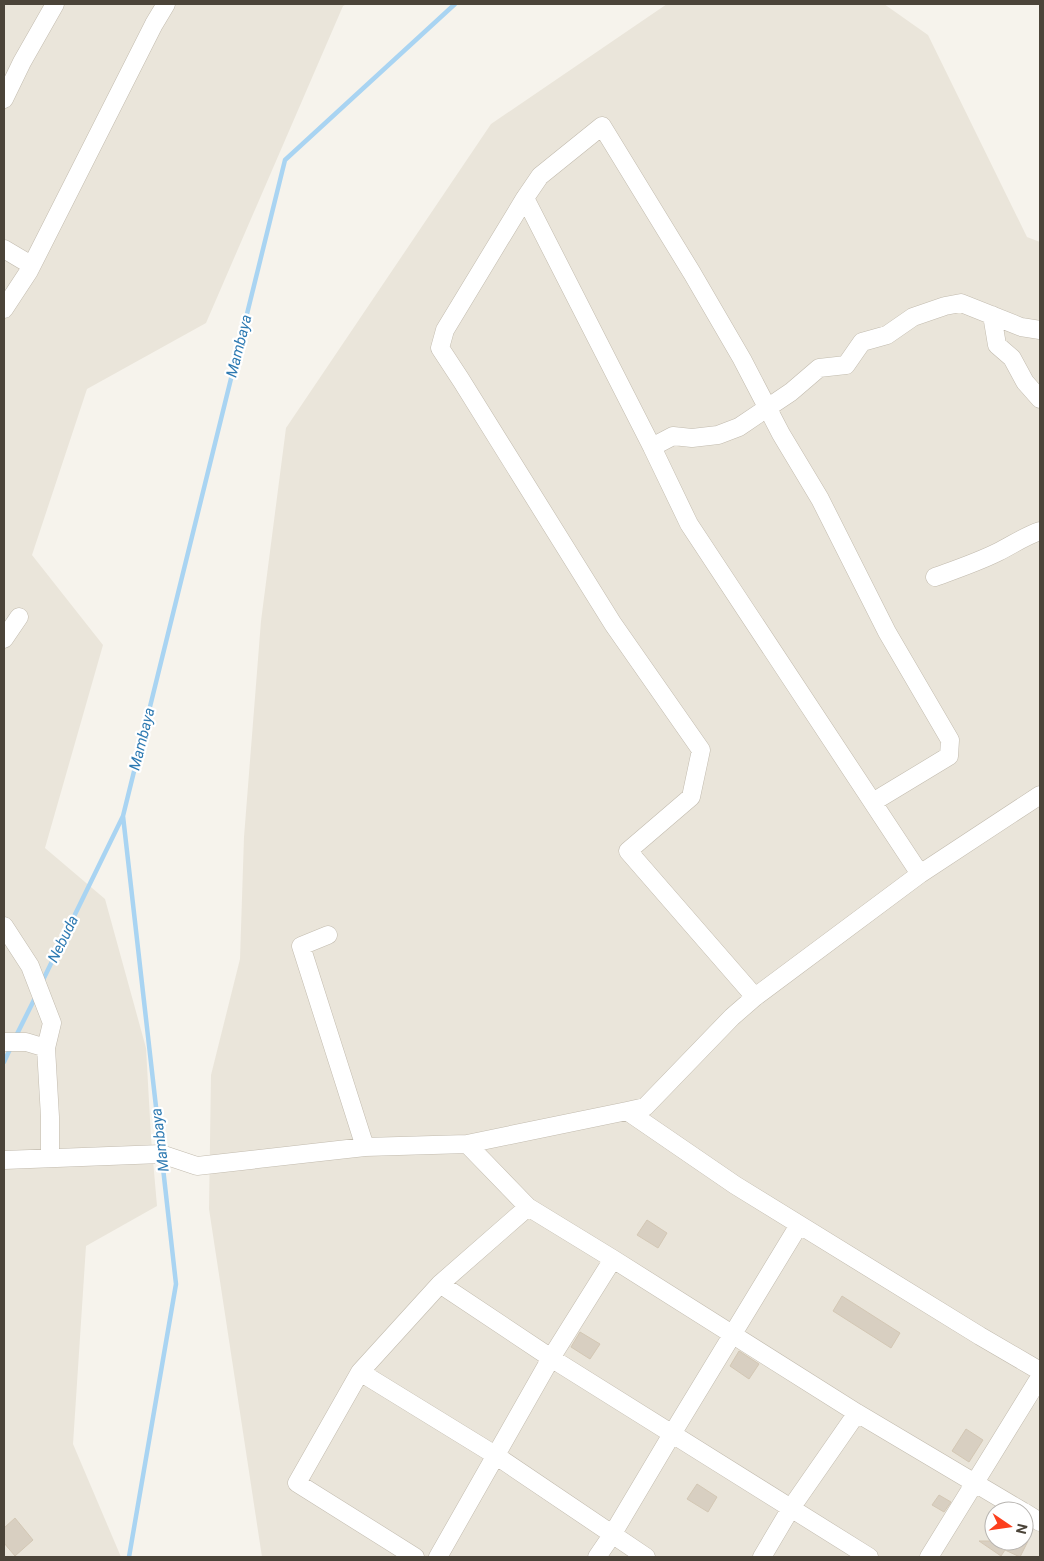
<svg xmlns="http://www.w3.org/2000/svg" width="1044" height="1561" font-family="Roboto,sans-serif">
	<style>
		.residential { fill: #eae5da; fill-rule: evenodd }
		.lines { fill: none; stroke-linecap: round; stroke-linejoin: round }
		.stream { stroke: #a9d4f2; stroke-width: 4.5 }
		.building { fill: #d8cfc1; stroke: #d3c7b4 }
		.minor-casing { stroke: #c2bbae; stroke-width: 19 }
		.minor { stroke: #fff; stroke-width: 18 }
		.labels { text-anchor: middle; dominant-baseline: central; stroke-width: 4.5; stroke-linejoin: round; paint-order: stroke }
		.water-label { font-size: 15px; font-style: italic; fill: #2e7ab2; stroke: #fff }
	</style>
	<rect width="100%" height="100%" fill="#f6f3ec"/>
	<!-- residential -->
	<path class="residential" d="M 4,4 L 347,4 L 343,6 L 206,323 L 87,389 L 32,555 L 103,645 L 45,848 L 105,899 L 146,1048 L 151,1137 L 157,1206 L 86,1246 L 73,1444 L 121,1557 L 4,1557 Z
		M 667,4 L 884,4 L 928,35 L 1027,237 L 1040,242 L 1040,1557 L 262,1557 L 209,1209 L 211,1075 L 240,959 L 244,837 L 261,621 L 286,428 L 491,124 ZM 994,1511 L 1024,1511 L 1024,1541 L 994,1541 Z"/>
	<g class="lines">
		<!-- stream -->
		<path class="stream" d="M 42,982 L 123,816
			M 15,1038 L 36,996
			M 4,1062 L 11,1047
			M 161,1151 L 123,816 L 285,160 L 455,4
			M 129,1557 L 176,1284 L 162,1159"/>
	</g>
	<!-- building -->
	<path class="building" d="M 647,1220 L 667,1233 L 658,1248 L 637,1235 Z
		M 842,1296 L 900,1333 L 891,1348 L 833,1311 Z
		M 580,1332 L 600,1344 L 590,1359 L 571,1347 Z
		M 739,1351 L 759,1364 L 749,1379 L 730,1366 Z
		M 966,1429 L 983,1440 L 969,1462 L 952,1451 Z
		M 697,1484 L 717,1497 L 708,1512 L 687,1499 Z
		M 939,1495 L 951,1502 L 944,1512 L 932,1505 Z
		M 15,1518 L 33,1540 L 15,1556 L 4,1543 L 4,1528 Z
		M 979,1541 L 1028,1541 L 1020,1557 L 1005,1550 L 1001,1556 Z"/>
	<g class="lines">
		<!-- minor casing -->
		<g class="minor-casing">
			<path id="minor" d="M 4,99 L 22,62 L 55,4
				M 525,198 L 652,447 L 689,524 L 920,874
				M 4,249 L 31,265
				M 4,309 L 29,271 L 154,24 L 166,4
				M 992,315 L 997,345 L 1012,358 L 1025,382 L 1040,399
				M 652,447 L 673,436 L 692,438 L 718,435 L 739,427 L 791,392 L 819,368 L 846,365 L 862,342 L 887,335 L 913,317 L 945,306 L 961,303 L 1021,327 L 1040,330
				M 935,577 C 957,569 978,562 998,552 C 1012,545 1025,536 1040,531
				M 4,639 L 19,617
				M 4,926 L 30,966 L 52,1023 L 46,1048 L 50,1117 L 50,1158
				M 328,935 L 301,946 L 365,1147
				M 755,997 L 628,851 L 691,797 L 701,750 L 613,624 L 461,380 L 440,348 L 445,330 L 525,198 L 540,176 L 602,126 L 692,273 L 742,359 L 781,434 L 820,499 L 887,632 L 950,740 L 949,756 L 873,802
				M 4,1042 L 26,1042 L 46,1048
				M 627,1111 L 735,1185 L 980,1336 L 1040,1371
				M 467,1144 L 528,1207 L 613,1259 L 857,1413 L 1022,1511
				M 4,1160 L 161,1154 L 197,1166 L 365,1147 L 467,1144 L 627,1111 L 645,1107 L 732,1017 L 755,997 L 920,874 L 1040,795
				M 440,1284 L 551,1358 L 869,1557
				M 360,1372 L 495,1455 L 646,1557
				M 1024,1512 L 1040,1522
				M 415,1557 L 297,1483 L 360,1372 L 440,1284 L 528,1207
				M 438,1557 L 551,1358 L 613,1259
				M 597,1557 L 612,1535 L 672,1434 L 799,1225
				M 762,1557 L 791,1508 L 857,1413
				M 929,1557 L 1040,1377"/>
		</g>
		<!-- minor -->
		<use href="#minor" class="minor"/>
	</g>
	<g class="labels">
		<!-- water labels -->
		<g class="water-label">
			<text transform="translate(239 346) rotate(-76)">Mambaya</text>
			<text transform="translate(142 739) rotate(-76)">Mambaya</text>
			<text transform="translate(63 939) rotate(-64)">Nebuda</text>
			<text transform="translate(160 1140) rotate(-97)">Mambaya</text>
		</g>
	</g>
	<!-- border -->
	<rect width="1044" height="1561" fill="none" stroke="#4b4439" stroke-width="10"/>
	<!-- north arrow -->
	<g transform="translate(1009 1526) rotate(103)"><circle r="24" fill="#ffffff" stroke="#b7b4b0"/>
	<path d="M0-4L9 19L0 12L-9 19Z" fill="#fc3f1d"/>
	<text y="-8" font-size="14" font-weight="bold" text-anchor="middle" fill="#4b4439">N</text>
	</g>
</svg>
